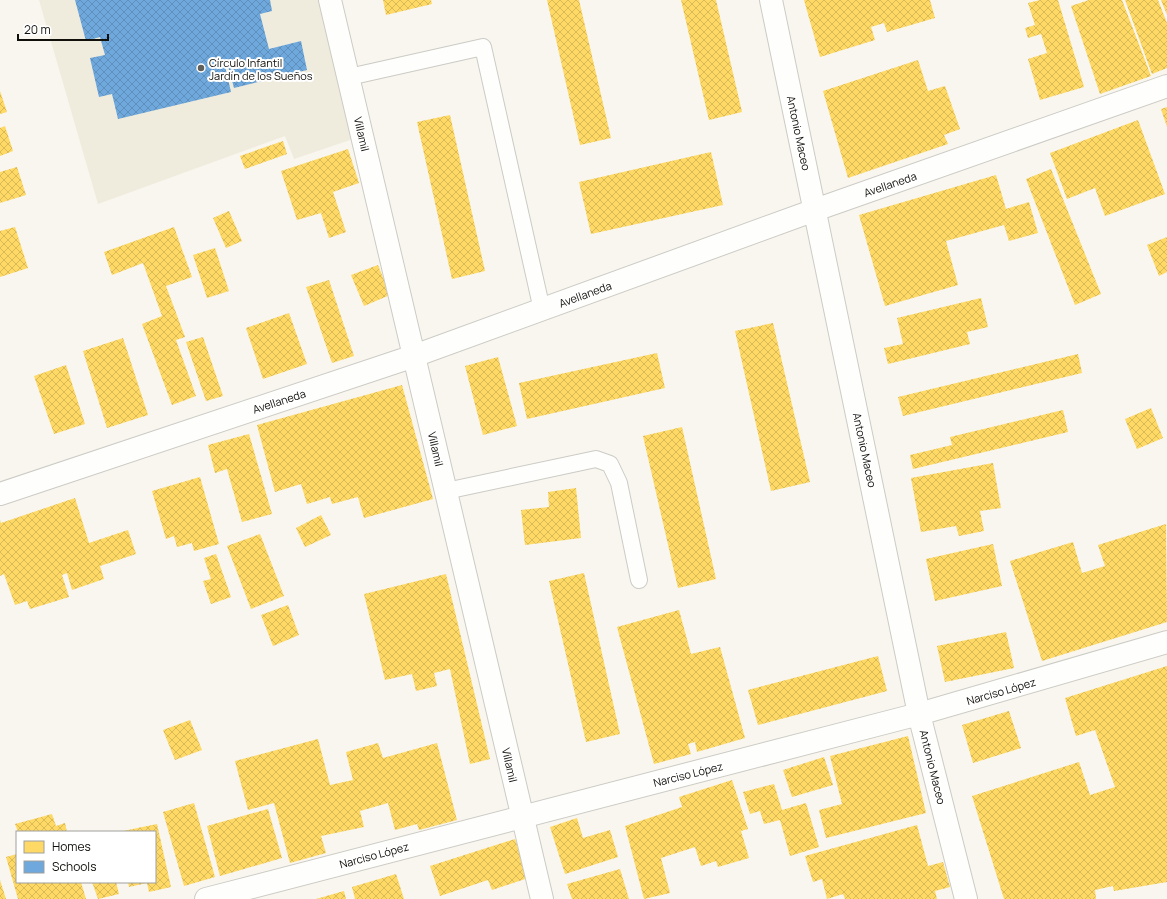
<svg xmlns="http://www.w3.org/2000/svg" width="1167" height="899" font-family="Manrope,sans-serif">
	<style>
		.built { fill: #efecdd }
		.homes { fill: url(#homes-cross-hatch) }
		.schools { fill: url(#schools-cross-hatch) }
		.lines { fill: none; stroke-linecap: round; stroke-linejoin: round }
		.service-casing { stroke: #cccbc5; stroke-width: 18 }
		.minor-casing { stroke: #cccbc5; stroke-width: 24 }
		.tertiary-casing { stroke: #cccbc5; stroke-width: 24 }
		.service { stroke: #fefefc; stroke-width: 16 }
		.minor { stroke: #fefefc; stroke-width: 22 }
		.tertiary { stroke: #fefefc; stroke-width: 22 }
		.poi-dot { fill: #61605a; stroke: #fff; stroke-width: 1.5 }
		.labels { text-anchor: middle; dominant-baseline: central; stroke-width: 4; stroke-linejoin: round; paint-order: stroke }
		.poi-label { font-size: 11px; fill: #100f0a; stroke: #fff; text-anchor: start }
		.street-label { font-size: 11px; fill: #100f0a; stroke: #fff }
	</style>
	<defs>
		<pattern id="homes-cross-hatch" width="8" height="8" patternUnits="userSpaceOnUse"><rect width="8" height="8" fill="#ffd966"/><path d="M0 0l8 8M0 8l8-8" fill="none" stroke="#dab957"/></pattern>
		<pattern id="schools-cross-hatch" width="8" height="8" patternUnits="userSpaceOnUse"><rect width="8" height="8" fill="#6fa8dc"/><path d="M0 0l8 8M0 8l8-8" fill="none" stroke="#5f8fbb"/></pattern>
	</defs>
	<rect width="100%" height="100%" fill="#f8f6ee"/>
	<!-- built -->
	<path class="built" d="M 39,0 L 326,0 L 359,137 L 294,159 L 285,136 L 98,204 Z"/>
	<!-- homes -->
	<path class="homes" d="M 383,0 L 431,0 L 432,4 L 386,15 Z
		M 547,0 L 579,0 L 611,138 L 580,145 Z
		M 681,0 L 716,0 L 742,112 L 709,120 Z
		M 804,0 L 930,0 L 935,18 L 887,32 L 884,23 L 871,27 L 875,40 L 820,57 Z
		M 1040,0 L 1058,0 L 1084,87 L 1040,100 L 1028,59 L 1047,53 L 1041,34 L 1028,38 L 1025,28 L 1035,25 L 1028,3 Z
		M 1089,0 L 1122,0 L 1151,76 L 1100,94 L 1071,6 Z
		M 1125,0 L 1158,0 L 1167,23 L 1167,68 L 1152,74 Z
		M 1161,0 L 1167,0 L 1167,15 Z
		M 918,60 L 928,91 L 945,86 L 960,129 L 944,135 L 948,144 L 848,178 L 823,91 Z
		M 0,91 L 7,112 L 0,114 Z
		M 1167,107 L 1167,127 L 1161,109 Z
		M 450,115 L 485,271 L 452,279 L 417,122 Z
		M 1138,120 L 1165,194 L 1105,216 L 1095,188 L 1067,199 L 1050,153 Z
		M 5,126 L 13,151 L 0,156 L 0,128 Z
		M 283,141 L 287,154 L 245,169 L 240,156 Z
		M 348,149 L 359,183 L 333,192 L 346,232 L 329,238 L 321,213 L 297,220 L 281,171 Z
		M 711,152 L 723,205 L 591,234 L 579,182 Z
		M 17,167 L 26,195 L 0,203 L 0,172 Z
		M 1051,169 L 1101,294 L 1075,305 L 1026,179 Z
		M 996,175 L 1006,209 L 1029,202 L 1038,233 L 1009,241 L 1004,225 L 946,241 L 958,285 L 885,306 L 859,215 Z
		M 229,211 L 242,241 L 226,248 L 213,218 Z
		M 15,227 L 28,268 L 0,277 L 0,231 Z
		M 174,227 L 192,277 L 166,286 L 185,337 L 176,340 L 196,396 L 172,405 L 142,324 L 162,316 L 143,263 L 112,275 L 104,252 Z
		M 1167,237 L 1167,272 L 1159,276 L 1147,245 Z
		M 215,248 L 229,291 L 207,298 L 193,255 Z
		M 378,265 L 390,295 L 364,306 L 351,275 Z
		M 329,280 L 354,356 L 332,363 L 306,287 Z
		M 981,298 L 988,327 L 967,332 L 970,344 L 888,364 L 884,348 L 903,344 L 897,318 Z
		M 289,313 L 307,364 L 263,379 L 246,328 Z
		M 773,323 L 810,482 L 771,491 L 735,331 Z
		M 203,337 L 223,396 L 206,401 L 186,342 Z
		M 123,338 L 148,415 L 107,428 L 83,351 Z
		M 657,353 L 665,388 L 527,419 L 519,383 Z
		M 1078,354 L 1082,373 L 903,416 L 898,397 Z
		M 498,357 L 517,426 L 483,435 L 465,366 Z
		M 66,365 L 85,424 L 54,434 L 34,376 Z
		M 402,385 L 433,499 L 364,518 L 358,497 L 332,504 L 330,497 L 307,504 L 301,484 L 275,492 L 257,425 Z
		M 1151,408 L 1163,438 L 1137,449 L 1125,419 Z
		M 1063,410 L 1068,432 L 913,469 L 910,455 L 952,445 L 950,437 Z
		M 682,427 L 716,579 L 678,588 L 643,436 Z
		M 249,434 L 272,514 L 242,522 L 227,469 L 215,473 L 208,445 Z
		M 993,463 L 1001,508 L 980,511 L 984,531 L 959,536 L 956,526 L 921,532 L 911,478 Z
		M 200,477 L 219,544 L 194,551 L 192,543 L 177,547 L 174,536 L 166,539 L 152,491 Z
		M 576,488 L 581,538 L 525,545 L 521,510 L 549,507 L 548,492 Z
		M 75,498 L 89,543 L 128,530 L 136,554 L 100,566 L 104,579 L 72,590 L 67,573 L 62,575 L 69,597 L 30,609 L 27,601 L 15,605 L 4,574 L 0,576 L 0,520 L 1,523 Z
		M 321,515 L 331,535 L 305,547 L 296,528 Z
		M 1166,524 L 1167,622 L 1042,661 L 1010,561 L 1073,542 L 1082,573 L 1105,566 L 1098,545 Z
		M 260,534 L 284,596 L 251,609 L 227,546 Z
		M 993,544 L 1002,586 L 935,601 L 926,559 Z
		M 216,554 L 231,597 L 211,604 L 203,581 L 211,579 L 204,558 Z
		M 584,573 L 620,734 L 586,742 L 549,581 Z
		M 446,574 L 490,759 L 470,764 L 450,669 L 434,673 L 437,686 L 416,691 L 412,674 L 385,680 L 364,594 Z
		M 288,605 L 299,635 L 273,646 L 261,615 Z
		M 679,610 L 691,654 L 720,647 L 745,738 L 697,752 L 695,742 L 688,744 L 691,754 L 654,764 L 617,627 Z
		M 1006,632 L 1014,668 L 945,682 L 937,646 Z
		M 878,656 L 887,691 L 758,725 L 748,690 Z
		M 1167,666 L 1167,882 L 1114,891 L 1113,886 L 1095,890 L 1096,899 L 1004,899 L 972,796 L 1079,762 L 1090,795 L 1115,787 L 1095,730 L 1076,736 L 1065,698 Z
		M 1009,711 L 1021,748 L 973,763 L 962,725 Z
		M 190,720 L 202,750 L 175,760 L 163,730 Z
		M 908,736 L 926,813 L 826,838 L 819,810 L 842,804 L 830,756 Z
		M 318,739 L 330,785 L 353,780 L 346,752 L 378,743 L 383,758 L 437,743 L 457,820 L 419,830 L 417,824 L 395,830 L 388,803 L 360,811 L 364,827 L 321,836 L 326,853 L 290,863 L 274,803 L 248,810 L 235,761 Z
		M 824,757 L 833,785 L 792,797 L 783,770 Z
		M 732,780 L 748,829 L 741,831 L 749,858 L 718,867 L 716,861 L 701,866 L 695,847 L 661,858 L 670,893 L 644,899 L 625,826 L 682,807 L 679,797 Z
		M 774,784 L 782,810 L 806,803 L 819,847 L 790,856 L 780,820 L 764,824 L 760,811 L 750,814 L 743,792 Z
		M 194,803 L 215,877 L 184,886 L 163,812 Z
		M 268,809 L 282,858 L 220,876 L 207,826 Z
		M 52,814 L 56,826 L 65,823 L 67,832 L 18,832 L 15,824 Z
		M 577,818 L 583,838 L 610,830 L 618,857 L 565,874 L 550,827 Z
		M 157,824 L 171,887 L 149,892 L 147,883 L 129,887 L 128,882 L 155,882 L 155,832 L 123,831 Z
		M 917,825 L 928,866 L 943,862 L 950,887 L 935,891 L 937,899 L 845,899 L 843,894 L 827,899 L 822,879 L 813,882 L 805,856 Z
		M 515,839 L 528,878 L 492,890 L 488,880 L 440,896 L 430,866 Z
		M 17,854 L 17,882 L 81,882 L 86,899 L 18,899 L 6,857 Z
		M 620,869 L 629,899 L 572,899 L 567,884 Z
		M 396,874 L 404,899 L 355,899 L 352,887 Z
		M 0,880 L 6,899 L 0,899 Z
		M 92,882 L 116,882 L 119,894 L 98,899 Z
		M 344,891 L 346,899 L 316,899 Z"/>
	<!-- schools -->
	<path class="schools" d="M 75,0 L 270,0 L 272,11 L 260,14 L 269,49 L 301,41 L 307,70 L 234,88 L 228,66 L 225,66 L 231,92 L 118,119 L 112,94 L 99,97 L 90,58 L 105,55 L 100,37 L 86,41 Z"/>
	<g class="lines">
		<!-- service casing -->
		<g class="service-casing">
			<path id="service" d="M 349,77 L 483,47 L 542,310
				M 446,491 L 596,459 L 610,464 L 619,483 L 639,580"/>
		</g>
		<!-- minor casing -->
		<g class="minor-casing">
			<path id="minor" d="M 330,0 L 542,899
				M 771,0 L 919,714
				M 0,494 L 414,356 L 815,210 L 1167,86"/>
		</g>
		<!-- tertiary casing -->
		<g class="tertiary-casing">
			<path id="tertiary" d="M 919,714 L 966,899
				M 206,899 L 919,714 L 1167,642"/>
		</g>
		<!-- service -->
		<use href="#service" class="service"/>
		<!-- minor -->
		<use href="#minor" class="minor"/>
		<!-- tertiary -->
		<use href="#tertiary" class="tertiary"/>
	</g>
	<!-- markers -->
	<circle class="poi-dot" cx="201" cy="68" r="4"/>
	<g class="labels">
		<!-- poi labels -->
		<g class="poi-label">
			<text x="209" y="62">Círculo Infantil<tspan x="209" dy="13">Jardín de los Sueños</tspan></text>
		</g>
		<!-- street labels -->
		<g class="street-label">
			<text transform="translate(799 133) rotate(78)">Antonio Maceo</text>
			<text transform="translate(362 134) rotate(77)">Villamil</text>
			<text transform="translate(890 184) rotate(-19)">Avellaneda</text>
			<text transform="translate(585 294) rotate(-20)">Avellaneda</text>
			<text transform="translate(279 401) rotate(-18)">Avellaneda</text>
			<text transform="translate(436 449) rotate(77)">Villamil</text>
			<text transform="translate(865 450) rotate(78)">Antonio Maceo</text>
			<text transform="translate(1001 691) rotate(-16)">Narciso López</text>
			<text transform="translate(510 765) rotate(77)">Villamil</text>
			<text transform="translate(933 767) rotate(76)">Antonio Maceo</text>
			<text transform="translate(688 774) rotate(-14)">Narciso López</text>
			<text transform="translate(374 855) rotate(-15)">Narciso López</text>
		</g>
	</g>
	<!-- legend -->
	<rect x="16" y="831" width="140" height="52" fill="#ffffff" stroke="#9f9f9d"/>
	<rect x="24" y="841" width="20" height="12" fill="#ffd966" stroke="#9f9f9d"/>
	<text x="52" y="851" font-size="12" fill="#100f0a">Homes</text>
	<rect x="24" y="861" width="20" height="12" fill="#6fa8dc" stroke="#9f9f9d"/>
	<text x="52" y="871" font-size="12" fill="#100f0a">Schools</text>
	<!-- scale -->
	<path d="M18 34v6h90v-6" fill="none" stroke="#100f0a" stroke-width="2"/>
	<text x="24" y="34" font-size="12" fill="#100f0a" stroke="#ffffff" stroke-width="3" paint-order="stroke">20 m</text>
</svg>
